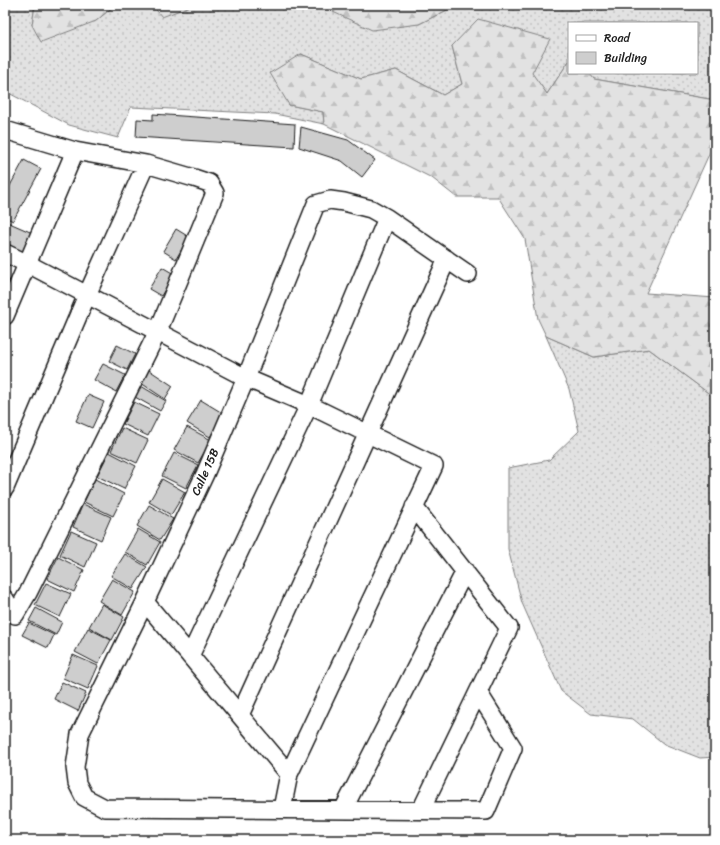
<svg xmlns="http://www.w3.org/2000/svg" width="720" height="845" font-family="Sriracha,sans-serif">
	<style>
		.grass { fill: url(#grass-dots); stroke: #7f7f7f }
		.forest { fill: url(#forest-firs); stroke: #7f7f7f }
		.building { fill: #cecece; stroke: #1c1c1c }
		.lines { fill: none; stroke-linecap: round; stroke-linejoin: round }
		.minor-casing { stroke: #1c1c1c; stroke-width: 20 }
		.minor { stroke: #fff; stroke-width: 17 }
		.labels { text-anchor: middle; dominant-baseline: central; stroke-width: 3; stroke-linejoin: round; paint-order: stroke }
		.street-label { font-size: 12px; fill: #1c1c1c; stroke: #fff }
	</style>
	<defs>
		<pattern id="grass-dots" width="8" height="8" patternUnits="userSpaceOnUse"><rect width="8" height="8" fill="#e2e2e2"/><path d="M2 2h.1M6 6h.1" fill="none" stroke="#c1c1c1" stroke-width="1.8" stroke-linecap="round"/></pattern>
		<pattern id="forest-firs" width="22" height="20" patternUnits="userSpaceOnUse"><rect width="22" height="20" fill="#e2e2e2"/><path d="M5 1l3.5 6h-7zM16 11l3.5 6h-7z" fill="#c1c1c1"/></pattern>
	</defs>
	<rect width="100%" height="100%" fill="#fff"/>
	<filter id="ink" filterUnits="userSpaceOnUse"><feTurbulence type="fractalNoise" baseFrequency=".025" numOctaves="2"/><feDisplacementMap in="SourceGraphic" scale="8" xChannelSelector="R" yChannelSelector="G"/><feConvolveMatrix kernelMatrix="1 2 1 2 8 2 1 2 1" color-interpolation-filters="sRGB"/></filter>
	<g filter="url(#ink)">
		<!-- grass -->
		<path class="grass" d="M 5,5 L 35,5 L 32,25 L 96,21 L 115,5 L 152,5 L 162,16 L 193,5 L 343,5 L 334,12 L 419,24 L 451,8 L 469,5 L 587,5 L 597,8 L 599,5 L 715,5 L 715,100 L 594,79 L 589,73 L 697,73 L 697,23 L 569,23 L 569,61 L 547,94 L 531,73 L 452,46 L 462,84 L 443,95 L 396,70 L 361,79 L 301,54 L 289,105 L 323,112 L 324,124 L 275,114 L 131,107 L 118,138 L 69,125 L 5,91 Z
			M 546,336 L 594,357 L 649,349 L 715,398 L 715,757 L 700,758 L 664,744 L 633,719 L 591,714 L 561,691 L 522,603 L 508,549 L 508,468 L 549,460 L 579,431 L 569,389 Z"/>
		<!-- forest -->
		<path class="forest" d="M 35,5 L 115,5 L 96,21 L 41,42 L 32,25 Z
			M 152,5 L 193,5 L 162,17 Z
			M 343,5 L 469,5 L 451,8 L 419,24 L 372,30 L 333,12 Z
			M 478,19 L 550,39 L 532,73 L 547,94 L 569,61 L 569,73 L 589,73 L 594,79 L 715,100 L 715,141 L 646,293 L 715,298 L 715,398 L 649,349 L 594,357 L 546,336 L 538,319 L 525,239 L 498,197 L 456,197 L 432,178 L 324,124 L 323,112 L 289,105 L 270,73 L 301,54 L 361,79 L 396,70 L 443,95 L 462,84 L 452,46 Z"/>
		<!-- building -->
		<path class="building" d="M 153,114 L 295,124 L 294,147 L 136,137 L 137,119 L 153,120 Z
			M 301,127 L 348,140 L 375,160 L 362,177 L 342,161 L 299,147 Z
			M 24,160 L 41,169 L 13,221 L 5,217 L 5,195 Z
			M 5,221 L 37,235 L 27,256 L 5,245 Z
			M 176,229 L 189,237 L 176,259 L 163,251 Z
			M 162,267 L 174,274 L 161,296 L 149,289 Z
			M 5,279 L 16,283 L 5,305 Z
			M 117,345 L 135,354 L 127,370 L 109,361 Z
			M 103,364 L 125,375 L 116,392 L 94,380 Z
			M 149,370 L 173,386 L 165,399 L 141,383 Z
			M 141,386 L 166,401 L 160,411 L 135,397 Z
			M 88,395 L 104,402 L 92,428 L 76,421 Z
			M 201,400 L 224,414 L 210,437 L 187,423 Z
			M 134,402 L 159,414 L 148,436 L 123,424 Z
			M 187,427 L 211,440 L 198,463 L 174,450 Z
			M 122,428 L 148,440 L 137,463 L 111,451 Z
			M 109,452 L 136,466 L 124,489 L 97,476 Z
			M 174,453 L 198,465 L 186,488 L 162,476 Z
			M 95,479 L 124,494 L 113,516 L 84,502 Z
			M 162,479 L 185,492 L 171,515 L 149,502 Z
			M 83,504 L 111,517 L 101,540 L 73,527 Z
			M 149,505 L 173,519 L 160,540 L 137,526 Z
			M 138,529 L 160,542 L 147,565 L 125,552 Z
			M 71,531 L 96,542 L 85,567 L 60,555 Z
			M 125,554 L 147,567 L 133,589 L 111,576 Z
			M 58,557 L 84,570 L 74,592 L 47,579 Z
			M 112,579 L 135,592 L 122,615 L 99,601 Z
			M 46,583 L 71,594 L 60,617 L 35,605 Z
			M 102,604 L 124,617 L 112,640 L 89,627 Z
			M 36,608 L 62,622 L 56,635 L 29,621 Z
			M 29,623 L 54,635 L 48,648 L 22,635 Z
			M 88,628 L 111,640 L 98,664 L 75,652 Z
			M 73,655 L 98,666 L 88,689 L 63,678 Z
			M 62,682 L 86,693 L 78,711 L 54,699 Z"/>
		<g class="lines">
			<!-- minor casing -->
			<g class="minor-casing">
				<path id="minor" d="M 5,130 L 75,151 L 146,164 L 194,178 L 209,183 L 215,193 L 158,331 L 28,593 L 15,615 L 5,599
					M 5,253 L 28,264 L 246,378 L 309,405 L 434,466 L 289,774 L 282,809
					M 468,274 L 387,218 L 371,209 L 344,202 L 330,200 L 316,204 L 246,378 L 205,474 L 145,602 L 80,734 L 75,767 L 77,783 L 84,797 L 105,808 L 486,811 L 513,748 L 478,692
					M 5,316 L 75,151
					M 5,488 L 87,295 L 146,164
					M 414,507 L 509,628 L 421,810
					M 145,602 L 289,774
					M 190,656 L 309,405 L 387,218
					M 240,715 L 447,259
					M 343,810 L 465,571"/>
			</g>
			<!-- minor -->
			<use href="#minor" class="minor"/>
		</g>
	</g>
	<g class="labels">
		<!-- street labels -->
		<g class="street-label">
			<text transform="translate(205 472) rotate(-66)">Calle 15B</text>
		</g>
	</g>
	<!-- margin -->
	<rect width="720" height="845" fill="none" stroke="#fff" stroke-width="20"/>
	<rect x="10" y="10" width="700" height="825" fill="none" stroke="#1c1c1c" stroke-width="1.5" filter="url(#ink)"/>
	<!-- legend -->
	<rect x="568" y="22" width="130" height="52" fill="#ffffff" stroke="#a4a4a4"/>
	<rect x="576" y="35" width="20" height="6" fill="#ffffff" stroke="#a4a4a4"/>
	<text x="604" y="42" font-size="12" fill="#1c1c1c">Road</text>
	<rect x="576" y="52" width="20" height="12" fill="#cecece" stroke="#a4a4a4"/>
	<text x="604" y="62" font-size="12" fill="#1c1c1c">Building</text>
</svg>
